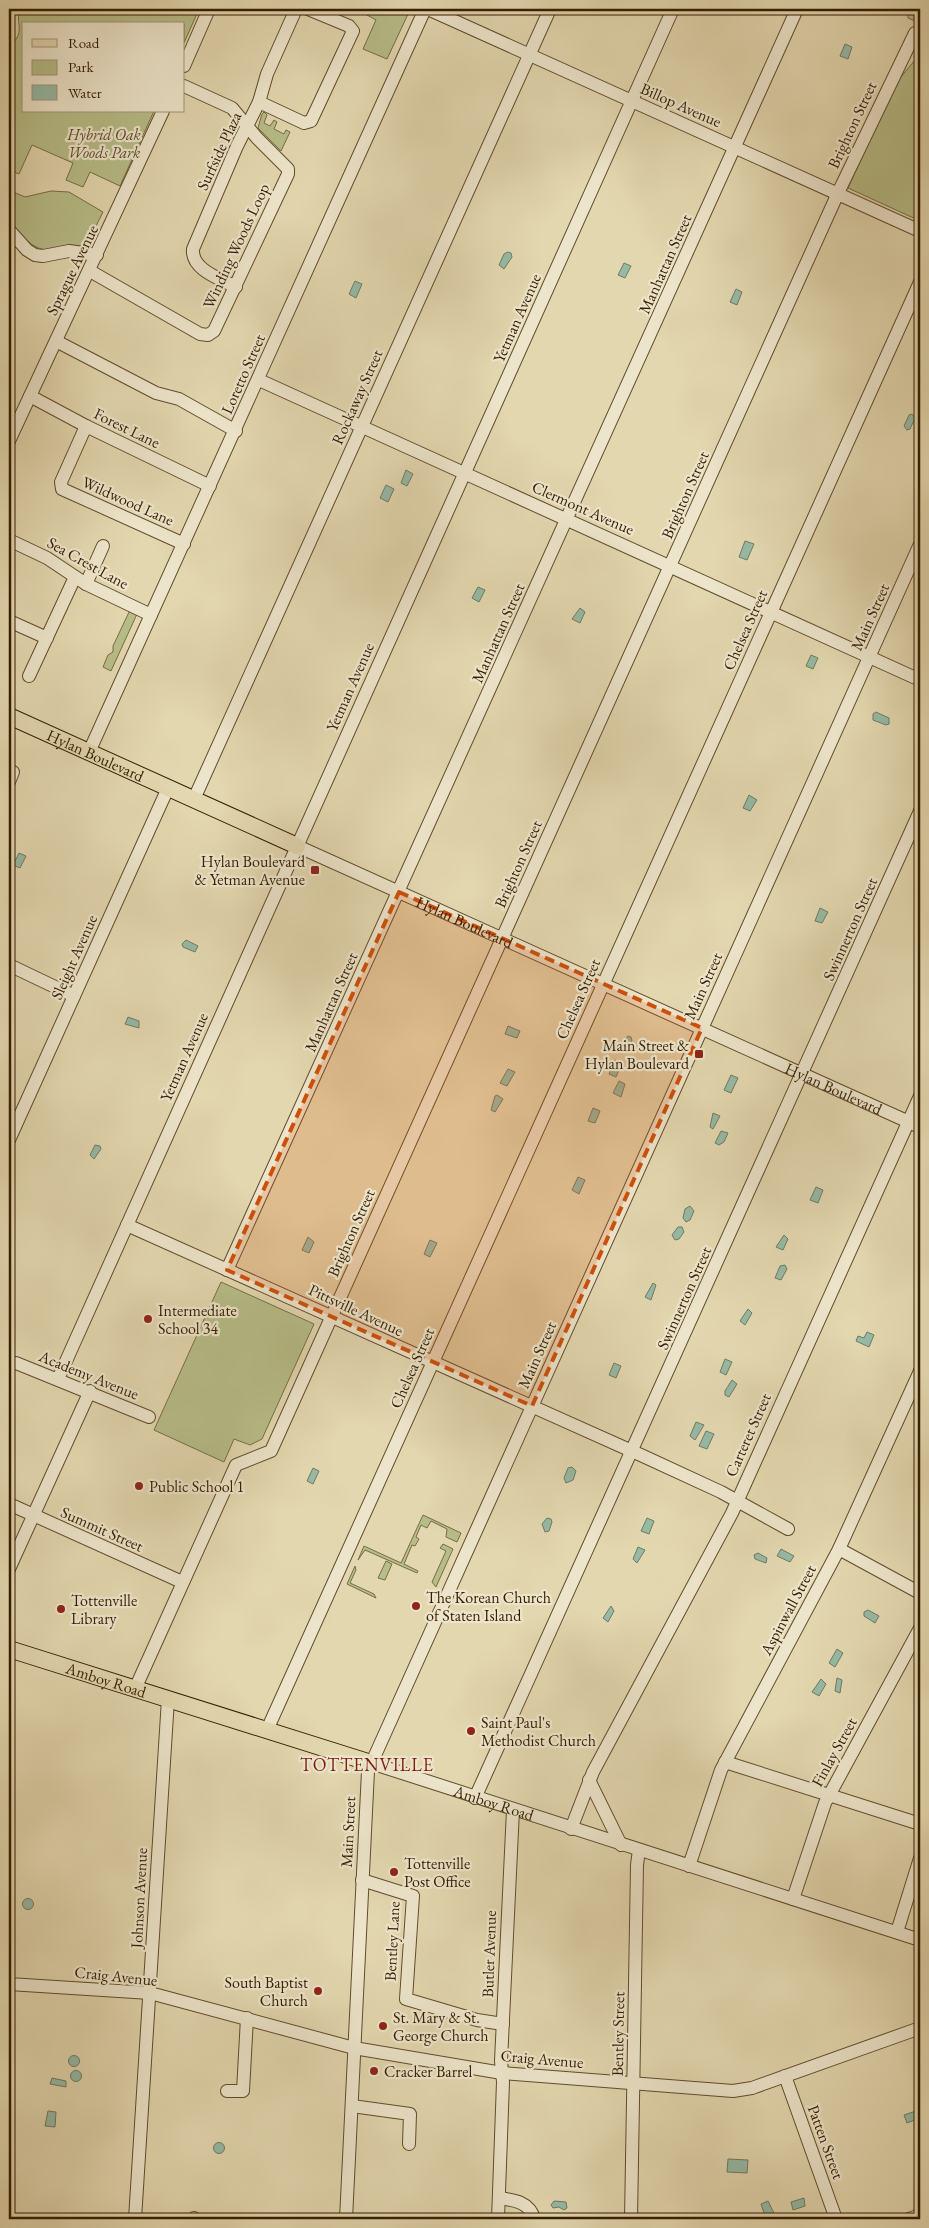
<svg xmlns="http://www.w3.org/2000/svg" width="929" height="2228" font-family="'EB Garamond',serif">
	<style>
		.green { fill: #b7bd88; stroke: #766d44 }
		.water { fill: #96baa6; stroke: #6f7b64 }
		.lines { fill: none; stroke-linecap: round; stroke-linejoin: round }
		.minor-casing { stroke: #604c2c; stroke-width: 14 }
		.major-casing { stroke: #341d00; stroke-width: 18 }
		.minor { stroke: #ede5cb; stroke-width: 12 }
		.major { stroke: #e3d7af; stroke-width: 16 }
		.marked { fill: #cd500a; fill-opacity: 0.2; stroke: #cd500a; stroke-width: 4; stroke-dasharray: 10 6; stroke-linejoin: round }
		.poi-dot { fill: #8f2418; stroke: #ede5cb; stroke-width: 2 }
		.labels { text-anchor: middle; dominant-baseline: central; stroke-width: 4.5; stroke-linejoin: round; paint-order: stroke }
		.street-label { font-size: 16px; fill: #341d00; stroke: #ede5cb }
		.park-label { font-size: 16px; font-style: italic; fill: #5b4d29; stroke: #ede5cb }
		.poi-label { font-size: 16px; fill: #341d00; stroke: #ede5cb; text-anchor: start }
		.neighbourhood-label { font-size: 18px; letter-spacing: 1px; fill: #7a1f14; stroke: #ede5cb }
	</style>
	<rect width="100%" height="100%" fill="#e3d7af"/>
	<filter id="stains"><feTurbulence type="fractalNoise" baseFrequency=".004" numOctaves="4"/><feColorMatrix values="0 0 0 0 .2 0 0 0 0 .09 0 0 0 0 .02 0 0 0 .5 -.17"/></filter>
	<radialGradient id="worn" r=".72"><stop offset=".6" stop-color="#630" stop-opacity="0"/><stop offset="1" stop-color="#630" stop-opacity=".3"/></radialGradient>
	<!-- green -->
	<path class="green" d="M 19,9 L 199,9 L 184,43 L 184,24 L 24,24 L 24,111 L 154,111 L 120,186 L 90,172 L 83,187 L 66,180 L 73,163 L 32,145 L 19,174 L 9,170 L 9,48 C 26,30 16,28 19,9 Z
		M 356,9 L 403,9 L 409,12 L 387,59 L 363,49 L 376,20 Z
		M 908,9 L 920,9 L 920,23 L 908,18 Z
		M 920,54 L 920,221 L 848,188 L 895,84 Z
		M 264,112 L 267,115 L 264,123 L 270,126 L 274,120 L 277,122 L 274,129 L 284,134 L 286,130 L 290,132 L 281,151 L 258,128 L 262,114 Z
		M 9,190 L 25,197 L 51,191 L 69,192 L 103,212 L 85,248 C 41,251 40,257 9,222 Z
		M 130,610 L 137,614 L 111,671 L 103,667 L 108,655 L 113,652 L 113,646 Z
		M 221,1282 L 314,1324 L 262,1439 L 250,1445 L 234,1439 L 224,1462 L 154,1430 Z
		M 423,1515 L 461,1533 L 457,1542 L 446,1537 L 447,1529 L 431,1521 L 427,1528 L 421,1525 L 416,1537 L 419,1539 L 415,1546 L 412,1545 L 404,1564 L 418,1571 L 417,1573 L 365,1550 L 358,1560 L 364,1546 L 401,1563 Z
		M 443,1544 L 453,1549 L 436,1587 L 432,1582 L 446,1551 L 440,1548 Z
		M 386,1561 L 392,1564 L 385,1580 L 378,1578 Z
		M 355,1566 L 356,1570 L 350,1583 L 374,1594 L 376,1598 L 347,1584 Z"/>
	<!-- water -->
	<path class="water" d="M 845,44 L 852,47 L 848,59 L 840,56 Z
		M 508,252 L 511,253 L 512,257 L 504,269 L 499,265 L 504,254 Z
		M 624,263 L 631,266 L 625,278 L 618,275 Z
		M 355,281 L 362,284 L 356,298 L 349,294 Z
		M 736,289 L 742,292 L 737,305 L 730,302 Z
		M 912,414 L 915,418 L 910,429 L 907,430 L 904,426 L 909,415 Z
		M 406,470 L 413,474 L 407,486 L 401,483 Z
		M 386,485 L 394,489 L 388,502 L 380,498 Z
		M 745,541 L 754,544 L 747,560 L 739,557 Z
		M 478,587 L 485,590 L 479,602 L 472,598 Z
		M 580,608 L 585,612 L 580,623 L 572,619 Z
		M 811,655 L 818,658 L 813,669 L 806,666 Z
		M 876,712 L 889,718 L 889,724 L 886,725 L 873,720 L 873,714 Z
		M 749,795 L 757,800 L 750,811 L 743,808 Z
		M 19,853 L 26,856 L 20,868 L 13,865 Z
		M 820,908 L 828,912 L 822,923 L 815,921 Z
		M 186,940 L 198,946 L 195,952 L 183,947 L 182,944 Z
		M 128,1017 L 139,1021 L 139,1028 L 125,1024 Z
		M 508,1026 L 520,1031 L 517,1038 L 505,1034 Z
		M 628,1036 L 631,1037 L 632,1041 L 625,1052 L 620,1048 Z
		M 615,1060 L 622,1063 L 616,1077 L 609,1074 Z
		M 508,1069 L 515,1072 L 507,1086 L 500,1083 Z
		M 731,1075 L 738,1078 L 731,1093 L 724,1090 Z
		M 619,1081 L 625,1084 L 621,1097 L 613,1093 Z
		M 497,1095 L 503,1099 L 495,1112 L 491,1110 L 495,1096 Z
		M 593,1108 L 600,1111 L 595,1123 L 588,1121 Z
		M 713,1113 L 720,1116 L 713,1129 L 710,1127 Z
		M 721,1131 L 728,1133 L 724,1142 L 719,1145 L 715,1143 Z
		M 95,1145 L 100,1146 L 101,1149 L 94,1159 L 90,1155 Z
		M 578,1177 L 585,1180 L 579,1194 L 572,1190 Z
		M 816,1187 L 823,1190 L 818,1203 L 810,1200 Z
		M 690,1206 L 694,1211 L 690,1220 L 686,1222 L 683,1218 L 685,1209 Z
		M 678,1227 L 682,1227 L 684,1232 L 679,1239 L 675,1240 L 672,1235 Z
		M 784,1235 L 788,1239 L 783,1250 L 776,1247 Z
		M 308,1237 L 314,1242 L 309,1253 L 302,1250 Z
		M 430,1240 L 437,1243 L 430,1257 L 424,1254 Z
		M 785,1265 L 787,1269 L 781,1280 L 775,1278 L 780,1266 Z
		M 653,1283 L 656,1285 L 651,1300 L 645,1297 Z
		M 748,1309 L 752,1313 L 745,1325 L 740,1321 Z
		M 867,1332 L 874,1335 L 869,1347 L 856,1341 L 858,1336 L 864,1338 Z
		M 725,1359 L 732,1362 L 726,1375 L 720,1372 Z
		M 614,1363 L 621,1366 L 616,1378 L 609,1375 Z
		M 732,1380 L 737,1384 L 729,1397 L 725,1395 L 725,1391 Z
		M 696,1422 L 704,1425 L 695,1440 L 690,1436 Z
		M 706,1431 L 714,1434 L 707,1449 L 699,1446 Z
		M 572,1467 L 576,1471 L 573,1480 L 566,1483 L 564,1478 L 568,1468 Z
		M 313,1468 L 319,1471 L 313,1484 L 307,1481 Z
		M 547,1518 L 551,1519 L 552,1522 L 549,1531 L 545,1532 L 542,1524 Z
		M 647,1518 L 654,1521 L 649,1534 L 641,1531 Z
		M 638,1547 L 645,1550 L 637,1563 L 633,1559 Z
		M 781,1549 L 794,1556 L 790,1562 L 777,1556 Z
		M 758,1553 L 767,1558 L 766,1563 L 755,1559 L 754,1555 Z
		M 611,1606 L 614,1611 L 608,1622 L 603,1618 Z
		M 868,1610 L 879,1616 L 875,1623 L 864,1616 L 864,1612 Z
		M 837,1649 L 843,1653 L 835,1667 L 829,1663 Z
		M 837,1678 L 842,1680 L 840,1693 L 835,1691 Z
		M 821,1679 L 826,1684 L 819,1696 L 812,1692 Z
		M22.5 1904a5.5 5.5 0 1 1 11 0a5.5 5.5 0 1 1-11 0Z
		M68.5 2061a5.5 5.5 0 1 1 11 0a5.5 5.5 0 1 1-11 0Z
		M70.5 2076a5.5 5.5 0 1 1 11 0a5.5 5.5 0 1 1-11 0Z
		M 52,2078 L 66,2081 L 66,2087 L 50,2084 Z
		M 919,2110 L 920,2118 L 907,2123 L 904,2115 Z
		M 48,2111 L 56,2112 L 55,2127 L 45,2126 Z
		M213.5 2148a5.5 5.5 0 1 1 11 0a5.5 5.5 0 1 1-11 0Z
		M 728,2159 L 748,2160 L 747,2173 L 727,2172 Z
		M 804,2198 L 805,2206 L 793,2210 L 791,2202 Z
		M 554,2201 L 566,2202 L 567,2208 L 564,2210 L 559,2207 L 553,2208 L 551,2205 Z
		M 768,2201 L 774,2213 L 765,2216 L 761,2204 Z"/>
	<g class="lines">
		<!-- minor casing -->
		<g class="minor-casing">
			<g id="minor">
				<path d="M 428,9 L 920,231"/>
				<path d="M 184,66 L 209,9"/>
				<path d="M 259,102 L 304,123 L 311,121 L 353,31 L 349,26 L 308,9"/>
				<path d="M 9,230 L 27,250 L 35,255 L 43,256 L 69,251 L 97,255"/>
				<path d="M 90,271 L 200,334 L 208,335 L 214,331 L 288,174 L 288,169 L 257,138 L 232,108 L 184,86"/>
				<path d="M 236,287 C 221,279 191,270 193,249 L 237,146 L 259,102 L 267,74 L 296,9"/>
				<path d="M 56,341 L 156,393 L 179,399 L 236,431"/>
				<path d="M 259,380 L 920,680"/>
				<path d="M 30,396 L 86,426 L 210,486"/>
				<path d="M 86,426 L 61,482 L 62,489 L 184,544"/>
				<path d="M 9,441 L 163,111"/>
				<path d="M 9,540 L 47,558 L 86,584 L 151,615"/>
				<path d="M 86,584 L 103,546"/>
				<path d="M 9,621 L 47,638"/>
				<path d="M 29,676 L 75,577"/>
				<path d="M 89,752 L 425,9"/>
				<path d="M 9,782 L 13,772"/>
				<path d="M 194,799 L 550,9"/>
				<path id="s1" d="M 297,846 L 920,1127"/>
				<path d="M 9,965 L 74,996"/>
				<path d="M 9,1140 L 168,788"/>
				<path d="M 127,1225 L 643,1456 L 721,1492 L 788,1529"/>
				<path d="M 227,1270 L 797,9"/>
				<path d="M 16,1363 L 149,1417"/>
				<path d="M 58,1379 L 673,9"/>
				<path d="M 9,1504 L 182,1582"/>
				<path d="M 839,1549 L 920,1593"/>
				<path d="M 9,1569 L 90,1391"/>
				<path d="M 135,1689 L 236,1465 L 271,1451 L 838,193 L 915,33"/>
				<path d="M 267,1730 L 920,282"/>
				<path d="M 725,1762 L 920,1824"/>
				<path id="s2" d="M 371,1763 L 920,1940"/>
				<path d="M 589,1780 L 621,1845"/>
				<path d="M 475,1798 L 920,811"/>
				<path d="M 571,1829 L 593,1772 L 732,1513 L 920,1096"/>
				<path d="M 689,1866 L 721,1770 L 839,1549 L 920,1371"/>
				<path d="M 362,1880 L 413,1896 L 406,1999 L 477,2020 L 503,2024"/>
				<path d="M 793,1899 L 825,1803 L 920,1628"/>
				<path d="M 897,1932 L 920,1858"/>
				<path d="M 9,1984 L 150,1993 L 354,2048 L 502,2073 L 733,2091 L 752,2088 L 920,2028"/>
				<path d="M 785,2076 L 836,2219"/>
				<path d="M 227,2091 L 243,2091 L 247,2018"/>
				<path d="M 352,2106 L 410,2114 L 409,2144"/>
				<path d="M 499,2198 C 514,2200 530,2202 534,2219"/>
				<path d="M 135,2219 L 168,1699"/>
				<path d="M 194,2219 L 194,2218"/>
				<path d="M 346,2219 L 368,1771 L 920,544"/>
				<path d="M 498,2219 L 503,2082 L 501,2061 L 513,1810"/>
				<path d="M 631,2219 L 637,1865 L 639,1850"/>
				<path d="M 909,2219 L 920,2215"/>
			</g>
		</g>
		<!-- major casing -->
		<g class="major-casing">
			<g id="major">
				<path id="s3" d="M 9,716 L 297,846"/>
				<path id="s4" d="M 9,1649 L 371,1763"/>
			</g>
		</g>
		<!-- minor -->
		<use href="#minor" class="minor"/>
		<!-- major -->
		<use href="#major" class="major"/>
	</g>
	<!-- marked area -->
	<path class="marked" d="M 399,892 L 702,1028 L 532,1406 L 227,1270 Z"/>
	<!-- markers -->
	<g class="poi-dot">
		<rect x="310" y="865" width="10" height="10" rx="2.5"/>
		<rect x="694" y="1049" width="10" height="10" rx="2.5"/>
		<circle cx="148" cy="1319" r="5"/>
		<circle cx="139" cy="1486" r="5"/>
		<circle cx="416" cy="1606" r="5"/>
		<circle cx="61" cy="1609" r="5"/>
		<circle cx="471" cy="1731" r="5"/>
		<circle cx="394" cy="1872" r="5"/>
		<circle cx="318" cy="1991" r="5"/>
		<circle cx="383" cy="2026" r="5"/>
		<circle cx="374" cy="2071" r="5"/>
	</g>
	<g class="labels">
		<!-- street labels -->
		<g class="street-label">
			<text transform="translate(681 105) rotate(24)">Billop Avenue</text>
			<text transform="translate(852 125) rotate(-65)">Brighton Street</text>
			<text transform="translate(219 151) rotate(-65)">Surfside Plaza</text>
			<text transform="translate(236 246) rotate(-65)">Winding Woods Loop</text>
			<text transform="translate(665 264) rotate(-66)">Manhattan Street</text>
			<text transform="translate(72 270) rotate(-64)">Sprague Avenue</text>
			<text transform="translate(517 318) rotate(-66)">Yetman Avenue</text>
			<text transform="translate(243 374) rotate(-66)">Loretto Street</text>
			<text transform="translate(357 397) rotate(-66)">Rockaway Street</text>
			<text transform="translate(127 428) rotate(26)">Forest Lane</text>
			<text transform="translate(685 495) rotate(-66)">Brighton Street</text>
			<text transform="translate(128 501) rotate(24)">Wildwood Lane</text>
			<text transform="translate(583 508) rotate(24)">Clermont Avenue</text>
			<text transform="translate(88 563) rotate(29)">Sea Crest Lane</text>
			<text transform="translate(870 617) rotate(-66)">Main Street</text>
			<text transform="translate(745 630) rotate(-66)">Chelsea Street</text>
			<text transform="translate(498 633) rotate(-66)">Manhattan Street</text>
			<text transform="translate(350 687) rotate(-66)">Yetman Avenue</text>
			<text stroke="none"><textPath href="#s3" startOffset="95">Hylan Boulevard</textPath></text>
			<text transform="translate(518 864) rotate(-66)">Brighton Street</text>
			<text stroke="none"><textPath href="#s1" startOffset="184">Hylan Boulevard</textPath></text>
			<text transform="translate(850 929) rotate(-66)">Swinnerton Street</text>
			<text transform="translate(74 957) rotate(-66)">Sleight Avenue</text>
			<text transform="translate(703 986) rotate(-66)">Main Street</text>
			<text transform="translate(578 999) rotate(-66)">Chelsea Street</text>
			<text transform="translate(331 1002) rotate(-66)">Manhattan Street</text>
			<text transform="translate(184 1057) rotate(-66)">Yetman Avenue</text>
			<text stroke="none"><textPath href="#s1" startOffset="589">Hylan Boulevard</textPath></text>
			<text transform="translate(351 1233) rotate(-66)">Brighton Street</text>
			<text transform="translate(684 1298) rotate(-66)">Swinnerton Street</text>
			<text transform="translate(356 1310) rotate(25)">Pittsville Avenue</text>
			<text transform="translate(537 1355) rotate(-66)">Main Street</text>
			<text transform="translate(412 1368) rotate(-66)">Chelsea Street</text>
			<text transform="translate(89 1375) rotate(22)">Academy Avenue</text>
			<text transform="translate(748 1435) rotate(-66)">Carteret Street</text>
			<text transform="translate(102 1529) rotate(24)">Summit Street</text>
			<text transform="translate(788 1610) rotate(-62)">Aspinwall Street</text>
			<text stroke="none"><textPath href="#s4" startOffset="102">Amboy Road</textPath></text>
			<text transform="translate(834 1752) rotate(-61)">Finlay Street</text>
			<text stroke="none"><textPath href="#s2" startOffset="129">Amboy Road</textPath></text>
			<text transform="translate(348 1832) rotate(-87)">Main Street</text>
			<text transform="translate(139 1898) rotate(-87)">Johnson Avenue</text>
			<text transform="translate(392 1941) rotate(-87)">Bentley Lane</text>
			<text transform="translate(489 1954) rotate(-88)">Butler Avenue</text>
			<text transform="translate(116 1976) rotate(6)">Craig Avenue</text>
			<text transform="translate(618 2034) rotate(-89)">Bentley Street</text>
			<text transform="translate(542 2059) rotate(5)">Craig Avenue</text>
			<text transform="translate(826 2142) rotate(70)">Patten Street</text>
		</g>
		<!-- park labels -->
		<g class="park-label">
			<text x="104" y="134">Hybrid Oak<tspan x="104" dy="18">Woods Park</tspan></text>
		</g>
		<!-- poi labels -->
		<g class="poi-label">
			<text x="305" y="861" text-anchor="end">Hylan Boulevard<tspan x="305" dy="18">&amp; Yetman Avenue</tspan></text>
			<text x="689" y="1045" text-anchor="end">Main Street &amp;<tspan x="689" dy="18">Hylan Boulevard</tspan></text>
			<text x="158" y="1310">Intermediate<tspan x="158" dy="18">School 34</tspan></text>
			<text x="149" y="1486">Public School 1</text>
			<text x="426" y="1597">The Korean Church<tspan x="426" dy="18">of Staten Island</tspan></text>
			<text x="71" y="1600">Tottenville<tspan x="71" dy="18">Library</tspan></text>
			<text x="481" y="1722">Saint Paul's<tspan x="481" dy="18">Methodist Church</tspan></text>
			<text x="404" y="1863">Tottenville<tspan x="404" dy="18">Post Office</tspan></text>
			<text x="308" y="1982" text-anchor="end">South Baptist<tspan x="308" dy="18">Church</tspan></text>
			<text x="393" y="2017">St. Mary &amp; St.<tspan x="393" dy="18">George Church</tspan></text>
			<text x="384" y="2071">Cracker Barrel</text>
		</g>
		<!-- neighbourhood labels -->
		<g class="neighbourhood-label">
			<text x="367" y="1764">TOTTENVILLE</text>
		</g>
	</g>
	<!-- margin -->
	<rect width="929" height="2228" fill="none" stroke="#e3d7af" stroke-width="30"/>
	<rect x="10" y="10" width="909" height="2208" fill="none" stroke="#341d00" stroke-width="2.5"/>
	<rect x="15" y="15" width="899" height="2198" fill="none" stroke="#341d00"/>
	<!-- legend -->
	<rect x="22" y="22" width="162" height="90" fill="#ede5cb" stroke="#a3957a"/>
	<rect x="32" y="39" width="25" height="8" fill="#e3d7af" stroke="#a3957a"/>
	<text x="68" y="48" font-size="15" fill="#341d00">Road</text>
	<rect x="32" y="60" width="25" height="15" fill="#b7bd88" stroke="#a3957a"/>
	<text x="68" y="72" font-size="15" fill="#341d00">Park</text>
	<rect x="32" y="85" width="25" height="15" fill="#96baa6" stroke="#a3957a"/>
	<text x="68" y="98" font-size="15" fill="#341d00">Water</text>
	<rect width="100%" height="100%" filter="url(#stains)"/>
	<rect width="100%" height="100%" fill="url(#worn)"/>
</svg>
